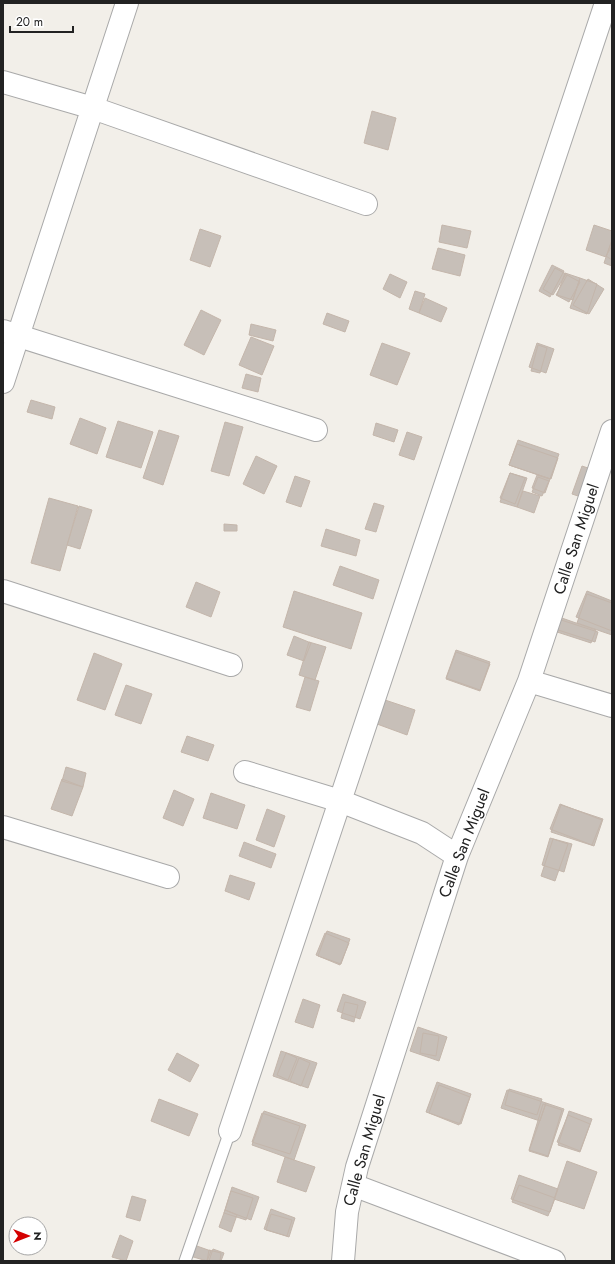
<svg xmlns="http://www.w3.org/2000/svg" width="615" height="1264" font-family="Jost,sans-serif">
	<style>
		.building { fill: #c7bfb8; stroke: #c4b6ab }
		.lines { fill: none; stroke-linecap: round; stroke-linejoin: round }
		.lane-casing { stroke: #a9a9a9; stroke-width: 13 }
		.street-casing { stroke: #a9a9a9; stroke-width: 24 }
		.lane { stroke: #fff; stroke-width: 11 }
		.street { stroke: #fff; stroke-width: 22 }
		.labels { text-anchor: middle; dominant-baseline: central; stroke-width: 3; stroke-linejoin: round; paint-order: stroke }
		.street-label { font-size: 16px; fill: #222; stroke: #fff }
	</style>
	<rect width="100%" height="100%" fill="#f2efe9"/>
	<!-- building -->
	<path class="building" d="M 372,111 L 396,118 L 388,150 L 364,143 Z
		M 442,225 L 471,231 L 467,248 L 439,242 Z
		M 594,225 L 612,231 L 612,240 L 606,257 L 586,250 Z
		M 200,229 L 221,236 L 210,267 L 190,260 Z
		M 612,240 L 612,266 L 604,263 Z
		M 612,246 L 612,260 L 606,256 Z
		M 438,248 L 465,255 L 460,276 L 432,269 Z
		M 552,265 L 564,271 L 550,297 L 539,291 Z
		M 555,268 L 566,274 L 553,295 L 543,289 Z
		M 565,273 L 580,278 L 573,300 L 557,295 Z
		M 390,274 L 407,282 L 400,298 L 383,289 Z
		M 567,275 L 580,282 L 569,302 L 556,295 Z
		M 580,278 L 597,284 L 587,314 L 570,308 Z
		M 588,279 L 604,289 L 589,314 L 573,305 Z
		M 415,291 L 425,294 L 419,313 L 409,309 Z
		M 425,298 L 447,308 L 441,322 L 419,313 Z
		M 201,310 L 221,320 L 204,355 L 184,345 Z
		M 327,313 L 349,321 L 345,332 L 323,324 Z
		M 251,324 L 276,330 L 273,341 L 249,335 Z
		M 251,337 L 274,346 L 262,375 L 239,365 Z
		M 382,343 L 410,353 L 397,385 L 370,375 Z
		M 537,343 L 554,349 L 546,373 L 529,367 Z
		M 538,345 L 547,348 L 540,373 L 531,371 Z
		M 246,374 L 261,378 L 258,392 L 242,388 Z
		M 31,400 L 55,407 L 52,419 L 27,412 Z
		M 80,418 L 106,428 L 97,454 L 70,444 Z
		M 118,421 L 153,432 L 141,468 L 106,457 Z
		M 225,422 L 243,427 L 229,476 L 211,471 Z
		M 376,423 L 398,430 L 394,442 L 373,435 Z
		M 159,430 L 179,436 L 163,485 L 143,478 Z
		M 407,432 L 422,437 L 414,460 L 399,455 Z
		M 518,440 L 559,454 L 550,479 L 509,465 Z
		M 517,444 L 558,458 L 551,479 L 509,465 Z
		M 256,456 L 277,466 L 264,494 L 243,484 Z
		M 582,466 L 591,469 L 581,497 L 572,494 Z
		M 510,473 L 527,478 L 517,507 L 500,502 Z
		M 510,473 L 525,478 L 515,504 L 500,498 Z
		M 537,475 L 550,479 L 545,493 L 532,488 Z
		M 295,476 L 310,481 L 301,507 L 286,502 Z
		M 538,477 L 549,481 L 542,496 L 532,492 Z
		M 523,491 L 540,496 L 534,513 L 517,507 Z
		M 49,498 L 78,506 L 60,571 L 31,563 Z
		M 374,503 L 384,506 L 376,532 L 365,529 Z
		M 79,506 L 92,510 L 80,549 L 67,545 Z
		M 224,524 L 237,525 L 237,531 L 224,531 Z
		M 326,529 L 360,540 L 356,556 L 321,546 Z
		M 340,566 L 379,580 L 373,599 L 333,585 Z
		M 196,582 L 220,592 L 211,617 L 186,607 Z
		M 294,591 L 362,613 L 351,649 L 283,627 Z
		M 587,591 L 612,601 L 612,631 L 576,617 Z
		M 587,594 L 612,603 L 612,635 L 577,623 Z
		M 559,617 L 596,630 L 591,643 L 554,631 Z
		M 555,618 L 598,632 L 595,642 L 552,628 Z
		M 294,636 L 311,643 L 304,661 L 287,655 Z
		M 309,642 L 326,647 L 315,680 L 299,675 Z
		M 456,650 L 490,662 L 480,690 L 446,678 Z
		M 456,652 L 490,664 L 480,691 L 446,679 Z
		M 94,653 L 122,664 L 105,710 L 77,700 Z
		M 305,677 L 319,681 L 310,711 L 296,707 Z
		M 126,685 L 152,694 L 141,724 L 115,715 Z
		M 385,700 L 415,710 L 407,735 L 377,724 Z
		M 187,736 L 214,745 L 208,761 L 181,752 Z
		M 66,767 L 86,773 L 83,787 L 62,781 Z
		M 62,779 L 83,787 L 72,816 L 51,809 Z
		M 174,790 L 194,799 L 183,826 L 163,818 Z
		M 211,793 L 245,805 L 237,829 L 203,818 Z
		M 560,804 L 602,820 L 592,845 L 550,829 Z
		M 561,805 L 603,819 L 594,846 L 551,832 Z
		M 267,809 L 285,816 L 274,847 L 256,840 Z
		M 550,838 L 572,844 L 564,872 L 542,865 Z
		M 553,839 L 568,844 L 555,881 L 541,876 Z
		M 244,842 L 276,854 L 271,868 L 239,856 Z
		M 230,875 L 255,883 L 249,900 L 225,891 Z
		M 327,931 L 350,939 L 341,964 L 318,956 Z
		M 325,933 L 349,943 L 340,965 L 316,955 Z
		M 343,994 L 366,1002 L 360,1019 L 337,1011 Z
		M 303,999 L 320,1005 L 313,1028 L 295,1022 Z
		M 345,1002 L 358,1005 L 354,1022 L 341,1018 Z
		M 418,1027 L 447,1037 L 439,1061 L 410,1051 Z
		M 423,1033 L 439,1036 L 436,1056 L 420,1053 Z
		M 281,1051 L 317,1063 L 308,1088 L 273,1076 Z
		M 177,1053 L 199,1065 L 190,1082 L 168,1070 Z
		M 286,1053 L 297,1058 L 288,1080 L 277,1075 Z
		M 299,1058 L 310,1063 L 301,1086 L 290,1081 Z
		M 437,1082 L 471,1094 L 461,1124 L 426,1112 Z
		M 439,1085 L 470,1097 L 459,1125 L 429,1113 Z
		M 509,1089 L 542,1099 L 537,1115 L 505,1105 Z
		M 507,1090 L 546,1103 L 540,1121 L 501,1108 Z
		M 159,1099 L 198,1114 L 189,1136 L 151,1121 Z
		M 546,1103 L 564,1109 L 548,1157 L 529,1151 Z
		M 543,1104 L 562,1110 L 548,1156 L 529,1150 Z
		M 264,1111 L 306,1125 L 294,1160 L 252,1145 Z
		M 569,1111 L 592,1119 L 580,1152 L 558,1145 Z
		M 262,1113 L 300,1126 L 290,1154 L 252,1142 Z
		M 568,1115 L 590,1124 L 580,1151 L 557,1142 Z
		M 285,1157 L 315,1167 L 306,1192 L 277,1182 Z
		M 567,1161 L 597,1172 L 584,1209 L 554,1199 Z
		M 519,1175 L 558,1189 L 550,1212 L 511,1199 Z
		M 519,1185 L 555,1198 L 548,1216 L 512,1202 Z
		M 232,1187 L 259,1197 L 251,1220 L 225,1210 Z
		M 231,1191 L 253,1198 L 246,1220 L 224,1213 Z
		M 132,1196 L 146,1200 L 140,1221 L 126,1217 Z
		M 271,1209 L 295,1218 L 289,1237 L 264,1229 Z
		M 225,1210 L 237,1215 L 231,1232 L 219,1227 Z
		M 271,1214 L 292,1220 L 287,1236 L 266,1230 Z
		M 120,1235 L 133,1241 L 126,1261 L 112,1257 Z
		M 194,1245 L 211,1251 L 207,1261 L 190,1256 Z
		M 213,1249 L 224,1253 L 221,1261 L 209,1261 Z
		M 209,1250 L 221,1253 L 220,1261 L 207,1261 Z"/>
	<g class="lines">
		<!-- lane casing -->
		<g class="lane-casing">
			<path id="lane" d="M 185,1261 L 230,1131"/>
		</g>
		<!-- street casing -->
		<g class="street-casing">
			<path id="street" d="M 3,82 L 93,108 L 366,204
				M 3,331 L 316,430
				M 3,382 L 127,3
				M 3,591 L 231,665
				M 529,681 L 612,706
				M 245,772 L 340,801 L 422,833 L 457,856
				M 3,827 L 168,877
				M 230,1131 L 606,3
				M 353,1185 L 554,1261
				M 343,1261 L 347,1212 L 357,1167 L 457,856 L 529,681 L 612,431"/>
		</g>
		<!-- lane -->
		<use href="#lane" class="lane"/>
		<!-- street -->
		<use href="#street" class="street"/>
	</g>
	<g class="labels">
		<!-- street labels -->
		<g class="street-label">
			<text transform="translate(576 539) rotate(-72)">Calle San Miguel</text>
			<text transform="translate(464 843) rotate(-69)">Calle San Miguel</text>
			<text transform="translate(364 1150) rotate(-74)">Calle San Miguel</text>
		</g>
	</g>
	<!-- border -->
	<rect width="615" height="1264" fill="none" stroke="#222222" stroke-width="8"/>
	<!-- north arrow -->
	<g transform="translate(28 1236) rotate(90)"><circle r="19" fill="#ffffff" stroke="#a7a7a7"/>
	<path d="M0-3L7 15L0 10L-7 15Z" fill="#d40000"/>
	<text y="-6" font-size="11" font-weight="bold" text-anchor="middle" fill="#222222">N</text>
	</g>
	<!-- scale -->
	<path d="M10 26v6h63v-6" fill="none" stroke="#222222" stroke-width="2"/>
	<text x="16" y="26" font-size="12" fill="#222222" stroke="#ffffff" stroke-width="3" paint-order="stroke">20 m</text>
</svg>
